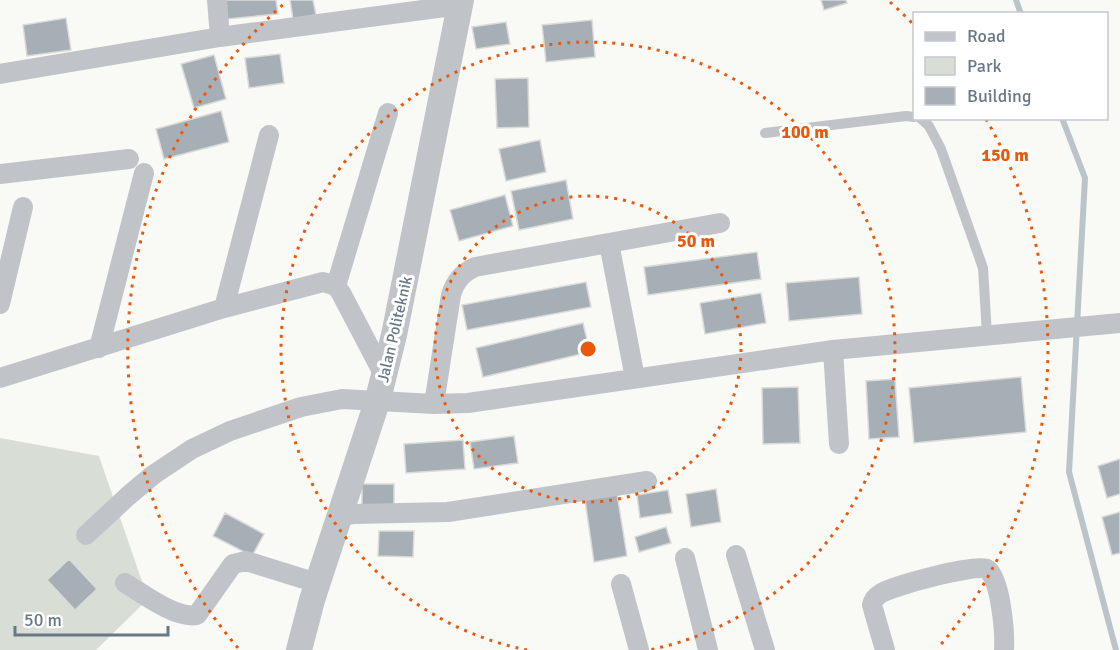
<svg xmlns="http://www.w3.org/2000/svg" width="1120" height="650" viewBox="0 0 1120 650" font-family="Signika,sans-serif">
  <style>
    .green { fill: #d8ddd6 }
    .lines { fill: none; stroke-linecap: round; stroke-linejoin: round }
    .stream { stroke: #bac4c9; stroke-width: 6 }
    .building { fill: #a7afb6; stroke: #dadad9; stroke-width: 1.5 }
    .service { stroke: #c0c4c8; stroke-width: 10 }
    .minor { stroke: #c0c4c8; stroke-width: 20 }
    .tertiary { stroke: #c0c4c8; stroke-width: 26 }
    .ring { fill: none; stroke: #e8590c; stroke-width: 3; stroke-dasharray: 3 6 }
    .labels { text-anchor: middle; stroke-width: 6; stroke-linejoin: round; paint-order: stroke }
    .street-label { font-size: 16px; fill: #697886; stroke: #fff }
    .centre { fill: #e8590c; stroke: #fff; stroke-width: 3 }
    .ring-label { font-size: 18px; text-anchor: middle; font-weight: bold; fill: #e8590c; stroke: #fff; stroke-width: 6; stroke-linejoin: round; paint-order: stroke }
  </style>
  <rect width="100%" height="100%" fill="#f9f9f6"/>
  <!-- green -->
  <path class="green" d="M0,438l99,18 49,143 -52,51h-96z"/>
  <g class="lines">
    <!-- stream -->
    <path class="stream" d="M1016,0l5,14
      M1062,118l23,60 -16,294 47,178"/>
  </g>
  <!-- building -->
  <path class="building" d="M226,0h50l2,14 -51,5z
    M290,0h23l3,15 -23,4z
    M821,0h25l1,3 -23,7z
    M66,18l5,32 -44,6 -4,-31z
    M592,20l3,37 -49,5 -4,-37z
    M506,22l4,22 -34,5 -4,-22z
    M280,54l4,29 -35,5 -4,-30z
    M214,55l12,44 -32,9 -13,-44z
    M528,78l1,49 -32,1 -2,-49z
    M221,111l8,31 -65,17 -8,-30z
    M540,140l6,32 -40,9 -7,-32z
    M566,180l7,39 -54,11 -8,-39z
    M505,195l8,31 -54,15 -9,-31z
    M757,252l4,27 -113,16 -4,-28z
    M859,277l3,37 -73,7 -3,-38z
    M586,282l5,25 -124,23 -5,-25z
    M761,293l5,30 -61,11 -5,-31z
    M583,323l7,29 -107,25 -7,-29z
    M1021,377l5,55 -112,11 -5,-55z
    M895,379l4,58 -30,2 -3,-58z
    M798,387l2,56 -37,1 -1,-56z
    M514,436l4,27 -44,6 -4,-27z
    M463,440l2,29 -59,4 -2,-29z
    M1120,459v35l-13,4 -9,-32z
    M362,484h32v22h-32z
    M716,489l5,33 -30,5 -5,-33z
    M668,490l4,23 -32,5 -3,-23z
    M617,494l10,62 -33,6 -9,-62z
    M1120,512v41l-8,2 -10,-38z
    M225,513l39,21 -12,22 -39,-20z
    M666,527l5,16 -32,9 -4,-15z
    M379,531h35l-1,26 -35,-1z
    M69,559l28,30 -22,21 -28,-30z"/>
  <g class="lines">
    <!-- service -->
    <path class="service" d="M920,118l9,8 12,23 42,119 4,67
      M765,133l141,-17 8,1"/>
    <!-- minor -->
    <path class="minor" d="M217,0l3,37
      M0,74l220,-37 240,-32
      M0,174l129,-15
      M609,243l26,135
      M336,286l52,-173
      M0,304l23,-97
      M224,308l45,-173
      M99,348l45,-175
      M833,350l6,94
      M0,378l224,-70 99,-26 13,4 5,7 43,82
      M434,404l17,-109c4,-14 11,-22 24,-28l245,-44
      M338,516l16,-2 94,-2 199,-31
      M86,535l42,-39 25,-21 39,-26 38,-18 71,-24 41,-8 92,5 34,-1 365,-53 287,-27
      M736,555l29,95
      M685,558l23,92
      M125,583c18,11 51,36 72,32l36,-51 13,-3 71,22
      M621,584l18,66
      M885,650l-13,-45c1,-5 3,-8 8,-11 11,-8 98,-31 107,-25 14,10 18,65 17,81"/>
    <!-- tertiary -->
    <path class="tertiary" d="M299,650l13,-50 66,-201 16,-64 67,-335"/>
  </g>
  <!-- distance rings -->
  <g class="ring">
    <circle cx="588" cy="349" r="153"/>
    <path d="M527 650A307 307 0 1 1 649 650"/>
    <path d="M238 648A460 460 0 0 1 286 2M890 2A460 460 0 0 1 913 24M986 119A460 460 0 0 1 938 648"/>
  </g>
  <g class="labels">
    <!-- street labels -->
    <g class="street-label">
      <text transform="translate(394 329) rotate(-77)" y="6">Jalan Politeknik</text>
    </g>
  </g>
  <circle cx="588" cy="349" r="9" class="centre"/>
  <g class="ring-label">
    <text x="805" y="138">100 m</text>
    <text x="1005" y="161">150 m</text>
    <text x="696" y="247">50 m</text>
  </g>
  <!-- legend -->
  <rect x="913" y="12" width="195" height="108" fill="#ffffff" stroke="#c3c9cf" stroke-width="1.5"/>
  <rect x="925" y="32" width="30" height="9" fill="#c0c4c8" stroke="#c3c9cf" stroke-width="1.5"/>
  <text x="967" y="42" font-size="18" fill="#697886">Road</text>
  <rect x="925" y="57" width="30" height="18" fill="#d8ddd6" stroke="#c3c9cf" stroke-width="1.5"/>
  <text x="967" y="72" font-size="18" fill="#697886">Park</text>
  <rect x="925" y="87" width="30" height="18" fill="#a7afb6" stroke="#c3c9cf" stroke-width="1.5"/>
  <text x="967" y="102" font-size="18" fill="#697886">Building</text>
  <!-- scale -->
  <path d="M15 626v9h153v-9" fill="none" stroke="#697886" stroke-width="3"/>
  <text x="24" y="626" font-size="18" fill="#697886" stroke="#ffffff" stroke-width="4.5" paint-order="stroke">50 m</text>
</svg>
